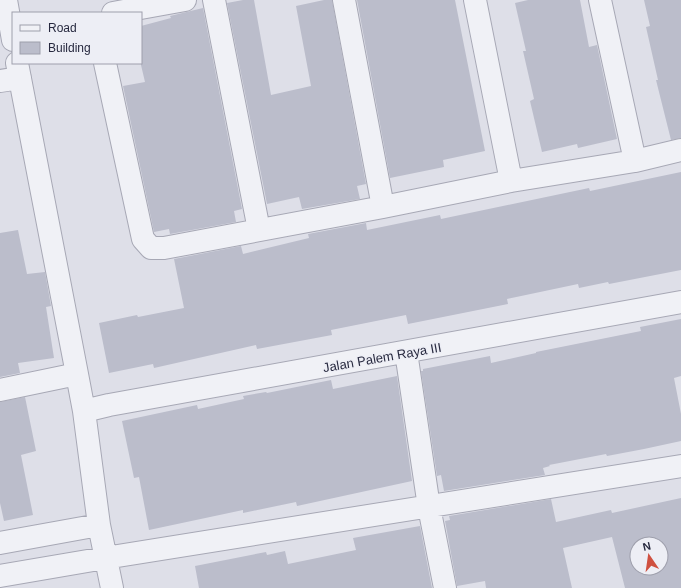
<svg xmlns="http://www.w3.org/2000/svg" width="681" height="588" viewBox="0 0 681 588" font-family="Helvetica,sans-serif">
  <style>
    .building { fill: #bbbdcb; fill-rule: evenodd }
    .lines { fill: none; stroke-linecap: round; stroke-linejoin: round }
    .minor-casing { stroke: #a7a8b5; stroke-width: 24 }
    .minor { stroke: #f0f1f6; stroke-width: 22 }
    .labels { text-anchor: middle; stroke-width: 3; stroke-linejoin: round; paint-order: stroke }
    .street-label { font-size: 13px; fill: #27293f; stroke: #edeef5 }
  </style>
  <rect width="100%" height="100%" fill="#dedfe8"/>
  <!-- building -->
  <path class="building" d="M243,0h11l17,95 40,-9 -15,-80 28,-6h8l34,184 -9,2 3,13 -58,10 -3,-12 -32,7 -40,-201z
    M357,0h98l30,151 -42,9 1,7 -54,11z
    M528,0h52l9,47 8,-2 20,94 -39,9 -1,-4 -35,8 -12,-51 4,-2 -11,-48h3l-11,-48z
    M644,0h37v138l-10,2 -15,-60h2l-12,-53 4,-1z
    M203,8l39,201 -8,2 2,11 -66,12 -1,-5 -15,3 -31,-146 22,-4 -4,-17v-39l30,-8 -1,-2z
    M681,172v98l-72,14 -1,-2 -29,6 -1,-4 -71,15 1,5 -100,20 -2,-9 -75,15 1,5 -75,14 -1,-4 -102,23 -1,-4 -44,9 -10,-50 38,-8 1,2 46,-9 -10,-49 67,-13 2,8 66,-16 -1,-4 58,-11 1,7 73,-15 1,4 148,-31 1,3z
    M18,230l9,44 18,-2 6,34 -5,1 8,51 -36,5 2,10 -20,4v-144z
    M681,319v57l-7,2 7,36v27l-37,8 -37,7 -1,-2 -57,11 1,1 -7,2 2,7 -101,16 -3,-16 -4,1 -16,-105h2v-2l67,-13 1,7 45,-10v-1l105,-21 -1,-4z
    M397,376l15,105 -115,25 -1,-4 -53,11v-3l-94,20 -10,-53 -5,1 -12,-57 75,-16 1,4 46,-10 -1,-3 23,-4 1,1 64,-13 2,9z
    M25,397l11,54 -15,4 12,60 -29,6 -4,-18v-101z
    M681,498v90h-56l-13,-51 -49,11 9,40h-86l-1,-7 -28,5 -12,-65 5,-1 -1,-4 102,-17 5,23 55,-12 1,3zM637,544h24v24h-24z
    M420,526l12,62h-233l-4,-22 71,-14 1,3 18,-4 3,13 68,-14 -3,-12z"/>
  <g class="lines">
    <!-- minor casing -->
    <g class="minor-casing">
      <path id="minor" d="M6,0l7,40
        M214,0l45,230
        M344,0l39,207
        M475,0l36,181
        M600,0l35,161
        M113,13l72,-13
        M17,63l60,311 7,37 15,114 13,63
        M105,63l38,176 8,9h13l219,-41 128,-26 124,-20 46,-11
        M0,81l20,-3
        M406,352l23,155 16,81
        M0,390l77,-16
        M84,411l25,-6 572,-103
        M0,543l99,-18
        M0,576l105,-18 576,-92"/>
    </g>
    <!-- minor -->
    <use href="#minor" class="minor"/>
  </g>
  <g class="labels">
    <!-- street labels -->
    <g class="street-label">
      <text transform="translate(382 357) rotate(-10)" y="5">Jalan Palem Raya III</text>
    </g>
  </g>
  <!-- legend -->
  <rect x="12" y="12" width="130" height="52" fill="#edeef5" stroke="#9e9fac"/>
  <rect x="20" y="25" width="20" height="6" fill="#f0f1f6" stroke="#9e9fac"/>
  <text x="48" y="32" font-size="12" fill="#27293f">Road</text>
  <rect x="20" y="42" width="20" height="12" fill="#bbbdcb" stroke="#9e9fac"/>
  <text x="48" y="52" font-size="12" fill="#27293f">Building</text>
  <!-- north arrow -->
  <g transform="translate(649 556) rotate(347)"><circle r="19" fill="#edeef5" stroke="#9e9fac"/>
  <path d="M0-3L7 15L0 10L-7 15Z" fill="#cf5040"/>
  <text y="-6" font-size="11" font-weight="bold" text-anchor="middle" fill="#27293f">N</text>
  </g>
</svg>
